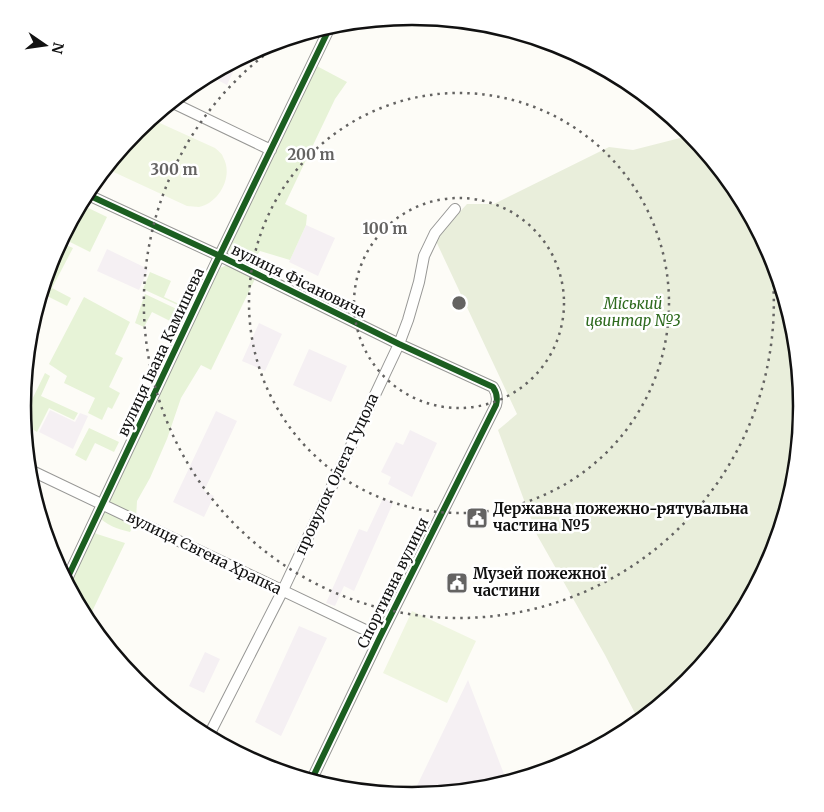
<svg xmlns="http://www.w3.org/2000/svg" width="824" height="812" viewBox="0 0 824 812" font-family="Merriweather,serif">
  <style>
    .industrial { fill: #f5f0f3 }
    .green { fill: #e7f3d7 }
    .cemetery { fill: #e9eedb }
    .pitch { fill: #f0f6e1 }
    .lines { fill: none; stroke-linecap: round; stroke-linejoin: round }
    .minor-casing { stroke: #979795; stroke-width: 12 }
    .minor { stroke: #fffffe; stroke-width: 10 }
    .cycleway-casing { stroke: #fff; stroke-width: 9 }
    .cycleway { stroke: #1b5e20; stroke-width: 6 }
    .ring { fill: none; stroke: #646362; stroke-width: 2.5; stroke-dasharray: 2.5 5 }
    .labels { text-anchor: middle; stroke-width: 5; stroke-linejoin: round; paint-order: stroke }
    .street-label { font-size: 15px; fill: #111; stroke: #fff }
    .park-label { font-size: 15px; font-style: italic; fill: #2f6b1f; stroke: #fff }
    .poi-label { font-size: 15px; font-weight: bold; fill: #111; stroke: #fff; text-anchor: start }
    .rim { fill: none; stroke: #111; stroke-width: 2.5 }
    .centre { fill: #646362; stroke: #fff; stroke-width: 2.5 }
    .ring-label { font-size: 15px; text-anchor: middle; font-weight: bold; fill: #646362; stroke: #fff; stroke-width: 5; stroke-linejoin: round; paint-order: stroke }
  </style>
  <rect width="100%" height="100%" fill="#fdfcf7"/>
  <!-- industrial -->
  <path class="industrial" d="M239,59l-12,26 -19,-10z
    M306,225l29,13 -17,38 -29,-14z
    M107,249l41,20 -9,21 -42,-19z
    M259,323l23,11 -17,37 -23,-10z
    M309,349l38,17 -16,36 -38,-17z
    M50,410l25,12 5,-9 8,3 -15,33 -34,-17z
    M216,411l21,10 -33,70 10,5 -10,21 -31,-15z
    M410,430l27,13 -25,54 -24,-13 3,-7 -10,-5 15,-30 7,3z
    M383,498l10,5 -39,88 -10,-5 -9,20 -9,-3 33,-74 8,3z
    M299,626l28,12 -46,98 -26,-14z
    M205,652l15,7 -16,34 -15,-7z
    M468,680l39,102 -19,6 -76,8z"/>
  <!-- green -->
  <path class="green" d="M313,64l34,18 -12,17 -50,105 22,11 -1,10 -16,35 -30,-9 -11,15 -27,-14z
    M80,204l27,13 -17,35 -26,-13z
    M66,245l7,3 -21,40 19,10 -4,8 -26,-13 11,-36 3,-6 6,3z
    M227,265l28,14 -44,91 -10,-5 -20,33 -14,41 -17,39 -13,23 -1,19 -6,12c-13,-3 -24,-7 -33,-17l123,-247z
    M150,272l21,9 -7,16 15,7 2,-2 5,3 -2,3 -41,-19z
    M145,294l38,18 -7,12 -24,-12 -8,15 -9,-4z
    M84,297l46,25 -15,32 8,4 -14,29 11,6 -8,16 -4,-2 -6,13 -14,-7 7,-15 -31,-15 3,-7 -18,-12z
    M45,373l5,3 -9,20 37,17 -4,7 -25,-12 -12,24 -13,-8 -1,-6z
    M89,428l30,14 -5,10 -19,-9 -9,18 -11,-6z
    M90,530l7,4 28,9 -38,79 -21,-41z"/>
  <!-- cemetery -->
  <path class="cemetery" d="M691,135l45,55 36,67 22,73 8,76 -8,76 -22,73 -36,68 -49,59 -48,39 -34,-66 -68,-120 -39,-105 19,-16 -82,-175 32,-35h27l115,-57 24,3 51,-13z"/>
  <!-- pitch -->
  <path class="pitch" d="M151,119l64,29c3,3 7,5 8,9 11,19 -4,46 -24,50 -4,0 -8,-1 -12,-1l-82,-38 32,-38z
    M412,611l64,30 -29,62 -64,-30z"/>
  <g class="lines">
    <!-- minor casing -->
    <g class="minor-casing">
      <path id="minor" d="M171,102l100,48
        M86,194l134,62 179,88 94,43c4,6 5,11 3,18l-116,232 -69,144
        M28,469l352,168
        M66,581l149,-316 116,-240
        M208,737l75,-147 116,-246 9,-24 11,-38 5,-26 11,-23 20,-24"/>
    </g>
    <!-- minor -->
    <use href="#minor" class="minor"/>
    <!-- cycleway casing -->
    <g class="cycleway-casing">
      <path id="cycleway" d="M86,194l134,62 179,88 94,43c4,6 5,11 3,18l-116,232 -69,144
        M66,581l149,-316 116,-240"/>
    </g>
    <!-- cycleway -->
    <use href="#cycleway" class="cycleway"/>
  </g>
  <!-- distance rings -->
  <g class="ring">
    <circle cx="459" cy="303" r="105"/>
    <circle cx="459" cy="303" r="210"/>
    <path d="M770 254A315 315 0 1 1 287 39"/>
  </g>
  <!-- icons -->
  <defs>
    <g id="civic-square" transform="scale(1.125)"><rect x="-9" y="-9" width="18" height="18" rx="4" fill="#646362" stroke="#fff"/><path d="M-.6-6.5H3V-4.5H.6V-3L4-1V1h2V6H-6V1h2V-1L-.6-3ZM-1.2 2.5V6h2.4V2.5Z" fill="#fff"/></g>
  </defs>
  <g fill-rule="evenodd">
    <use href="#civic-square" x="477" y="518"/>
    <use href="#civic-square" x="457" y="583"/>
  </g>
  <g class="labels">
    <!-- street labels -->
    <g class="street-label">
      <text transform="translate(299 281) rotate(26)" y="5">вулиця Фісановича</text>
      <text transform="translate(161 352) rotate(-65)" y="5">вулиця Івана Камишева</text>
      <text transform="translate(337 474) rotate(-65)" y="5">провулок Олега Гуцола</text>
      <text transform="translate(204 553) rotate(26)" y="5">вулиця Євгена Храпка</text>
      <text transform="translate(393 583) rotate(-64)" y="5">Спортивна вулиця</text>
    </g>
    <!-- park labels -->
    <g class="park-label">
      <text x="633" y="309">Міський<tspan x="633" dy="17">цвинтар №3</tspan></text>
    </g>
    <!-- poi labels -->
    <g class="poi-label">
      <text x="493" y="514">Державна пожежно-рятувальна<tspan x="493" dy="17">частина №5</tspan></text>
      <text x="473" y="579">Музей пожежної<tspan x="473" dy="17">частини</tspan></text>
    </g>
  </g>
  <!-- crop -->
  <path d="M0 0H824V812H0ZM31 406a381 381 0 1 1 762 0a381 381 0 1 1-762 0Z" fill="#fff" fill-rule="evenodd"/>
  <path class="rim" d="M31 406a381 381 0 1 1 762 0a381 381 0 1 1-762 0Z"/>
  <circle cx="459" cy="303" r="8" class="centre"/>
  <g class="ring-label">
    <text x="311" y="160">200 m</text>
    <text x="174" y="175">300 m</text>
    <text x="385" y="234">100 m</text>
  </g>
  <!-- north arrow -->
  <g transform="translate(45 45) rotate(103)" stroke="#ffffff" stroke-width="4" paint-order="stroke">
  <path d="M0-4L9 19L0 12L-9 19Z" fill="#111111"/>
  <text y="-8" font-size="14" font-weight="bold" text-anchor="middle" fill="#111111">N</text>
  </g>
</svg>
